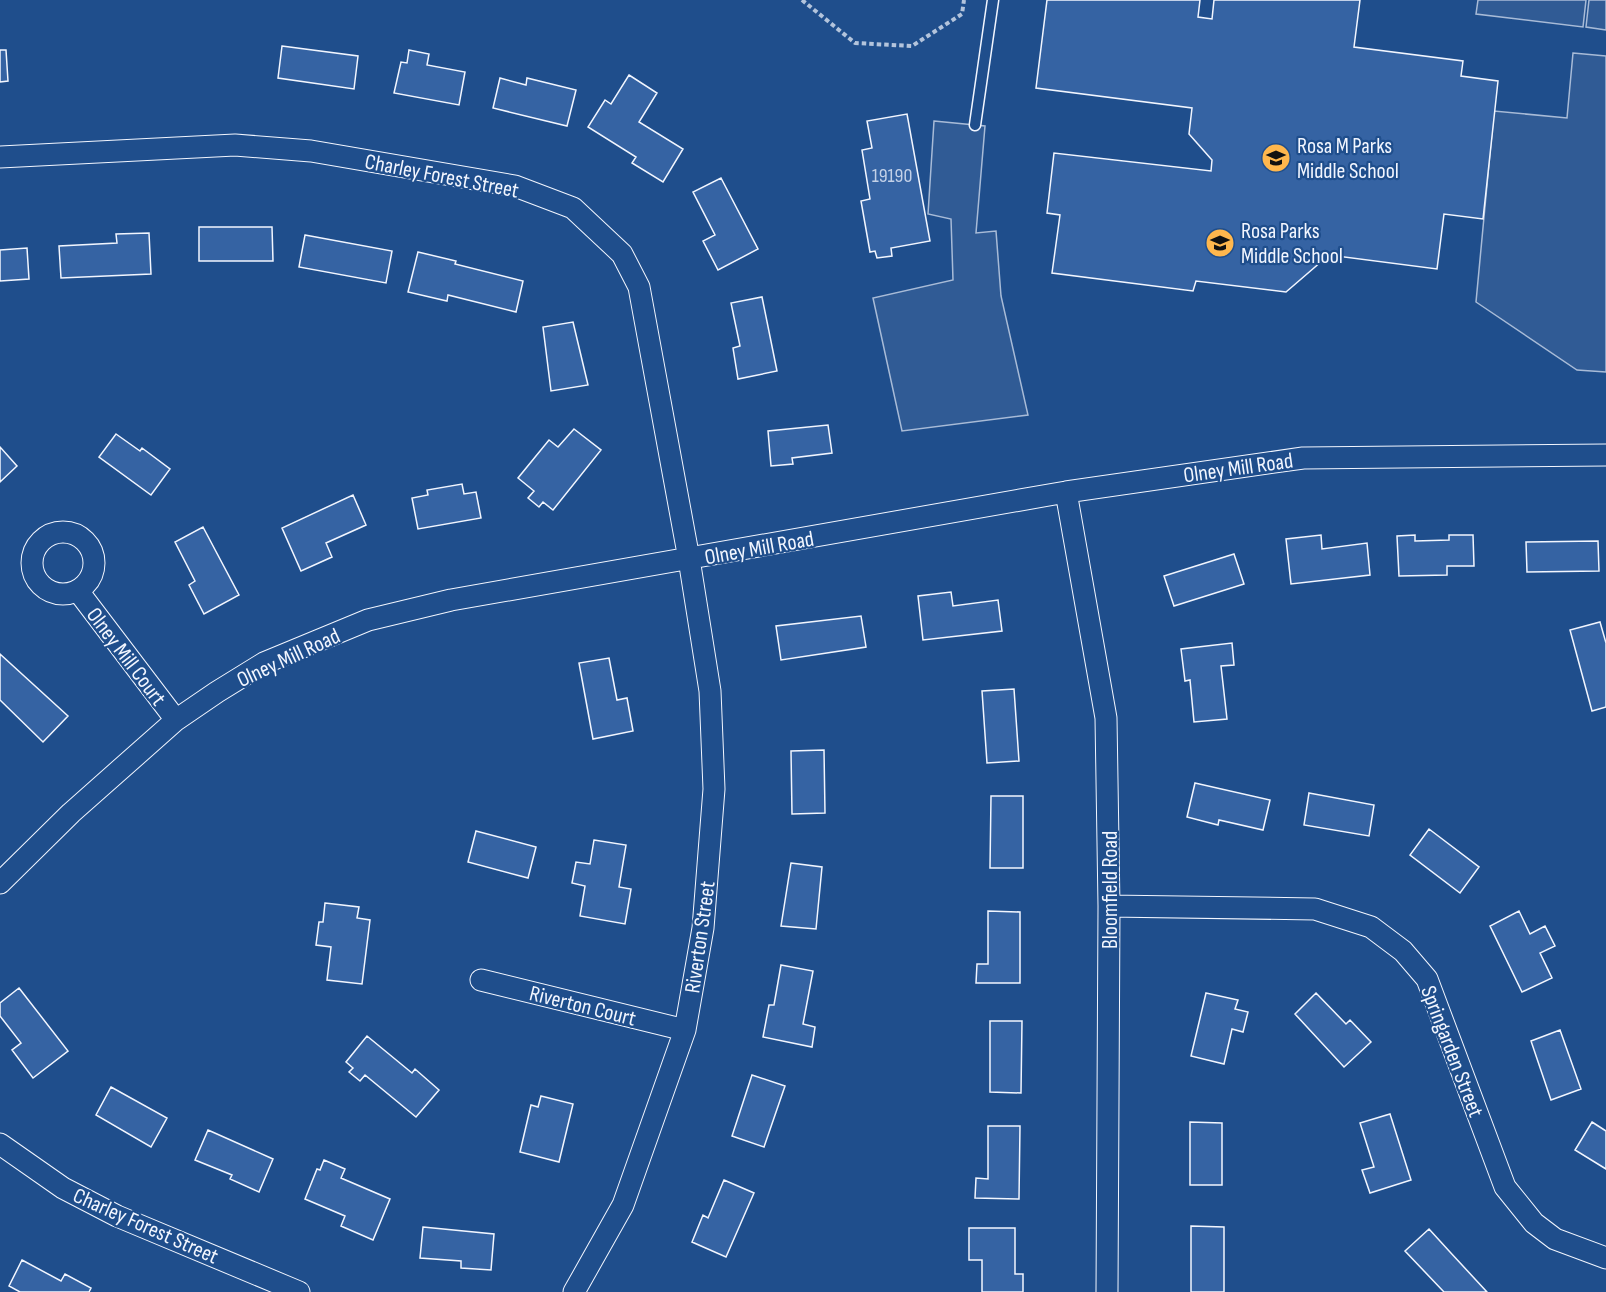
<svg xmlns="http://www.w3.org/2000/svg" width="1606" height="1292" viewBox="0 0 1606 1292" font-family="'Sofia Sans Condensed',sans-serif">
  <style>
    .built { fill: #305b95; stroke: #a8bbd7; stroke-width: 1.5 }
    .building { fill: #3563a3; stroke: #f2f6ff; stroke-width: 1.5 }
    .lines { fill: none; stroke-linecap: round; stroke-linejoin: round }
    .service-casing { stroke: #f2f6ff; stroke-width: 13 }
    .minor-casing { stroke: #f2f6ff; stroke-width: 23 }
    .path { stroke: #b3c4dc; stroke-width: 4; stroke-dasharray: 4.5 3; stroke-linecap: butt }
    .service { stroke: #1f4e8c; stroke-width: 10 }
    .minor { stroke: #1f4e8c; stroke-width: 21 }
    .labels { text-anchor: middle; stroke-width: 4.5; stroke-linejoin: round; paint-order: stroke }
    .number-label { font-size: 20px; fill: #c3d1e8 }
    .poi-label { font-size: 22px; fill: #f2f6ff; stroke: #1f4e8c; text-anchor: start }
    .street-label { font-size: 22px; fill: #f2f6ff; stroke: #1f4e8c }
  </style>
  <rect width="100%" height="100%" fill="#1f4e8c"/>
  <!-- built -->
  <path class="built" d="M1478,0h108l-3,27 -107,-13z
    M1589,0h17v30l-20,-3z
    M1573,53l33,3v316l-29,-2 -101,-68 18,-191 73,7z
    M934,121l51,5 -9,107 20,-2 5,65 27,119 -126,16 -29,-133 80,-18 -2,-61 -23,-5z"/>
  <!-- building -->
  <path class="building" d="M1047,0h153l-2,17 14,2 2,-19h146l-6,47 109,14 -2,15 37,5 -15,138 -39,-5 -7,55 -108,-14 -43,37 -90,-11 -3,10 -141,-18 8,-58 -13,-2 7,-60 157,18 1,-11 -23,-26 3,-26 -156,-20z
    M282,46l76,10 -4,33 -76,-11z
    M0,50h6l2,31 -8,1z
    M409,50l20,4 -2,11 38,7 -6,33 -65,-12 7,-31 6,1z
    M629,75l28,18 -18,29 44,27 -20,33 -31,-19 4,-6 -48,-30 17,-27 6,4z
    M500,78l26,7 1,-7 49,12 -9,36 -74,-18z
    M907,114l23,127 -39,7 1,8 -15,2 -2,-7 -5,1 -9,-51 9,-2 -8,-49 10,-2 -5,-27z
    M721,178l37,71 -40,21 -15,-29 12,-6 -22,-43z
    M199,227h73l1,34h-74z
    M149,233l2,41 -90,4 -2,-32 58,-3 -1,-9z
    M305,235l87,16 -6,32 -87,-16z
    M27,248l2,31 -29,2v-31z
    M418,252l38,9 -1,3 68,17 -7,31 -68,-17 -1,6 -39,-9z
    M762,297l15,74 -39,8 -5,-31 7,-2 -9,-43z
    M573,322l15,63 -37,6 -8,-64z
    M828,425l4,28 -40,5 1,6 -22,2 -3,-35z
    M574,429l27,21 -48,60 -10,-8 -4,5 -11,-9 6,-7 -16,-13 31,-38 9,7z
    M116,434l24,17 2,-3 28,21 -19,26 -52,-38z
    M0,447l17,19 -17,16z
    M462,484l2,10 12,-2 5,26 -63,11 -6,-31 16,-3 -1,-5z
    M353,495l13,30 -40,18 6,14 -31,14 -19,-43z
    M203,527l36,68 -35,19 -15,-29 6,-4 -20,-39z
    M1321,535l1,14 45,-6 3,32 -79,9 -5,-45z
    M1415,535v6l34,-1v-5h24l1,31h-27v9l-48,1 -2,-40z
    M1598,541l1,30 -72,1 -1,-30z
    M1234,554l10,30 -70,22 -10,-30z
    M951,592l2,14 45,-6 4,31 -79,9 -5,-44z
    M861,616l5,31 -85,13 -5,-34z
    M1600,622l6,21v64l-14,4 -22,-81z
    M1232,643l2,22 -13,1 6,53 -33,3 -4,-42 -5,1 -4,-32z
    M0,654l68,62 -25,26 -43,-42z
    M609,658l8,42 10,-2 6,33 -40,8 -14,-76z
    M1014,689l5,72 -32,2 -5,-72z
    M824,750l1,63 -33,1 -1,-63z
    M1195,783l75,17 -7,30 -44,-10 -1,5 -31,-8z
    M1309,793l65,12 -5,31 -65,-11z
    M991,796h32v72h-33z
    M1429,829l50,38 -19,26 -50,-38z
    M476,831l60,16 -8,31 -60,-16z
    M594,840l32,5 -7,42 12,2 -6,35 -45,-8 5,-30 -13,-3 4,-21 14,2z
    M791,863l31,4 -6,62 -35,-3z
    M325,903l34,4 -2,11 13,2 -8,64 -35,-4 4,-33 -15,-2 3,-23h4z
    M988,911l32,1v71h-44l1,-19h11z
    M1519,911l11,23 15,-8 10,20 -15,7 12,25 -30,14 -32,-66z
    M781,965l32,6 -10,53 12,3 -3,20 -49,-10 6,-32h5z
    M19,988l49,63 -35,27 -21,-28 9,-7 -21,-27v-13z
    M1206,993l32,7 -3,9 13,3 -5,20 -11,-3 -8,35 -33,-8z
    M1316,993l30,31 4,-4 21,22 -27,25 -49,-53z
    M990,1021h32l-1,72 -31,-1z
    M1560,1030l21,59 -30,11 -20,-59z
    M367,1036l45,37 3,-4 24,21 -23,27 -51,-42 -5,6 -11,-9 4,-4 -7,-6z
    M752,1075l33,11 -21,61 -32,-11z
    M111,1087l56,31 -16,29 -55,-32z
    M541,1096l32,8 -14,58 -39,-10 11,-47 7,2z
    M1390,1114l21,66 -41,13 -8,-23 12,-3 -14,-44z
    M1190,1122l32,1v62h-32z
    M1592,1122l14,9v38l-31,-19z
    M988,1126h32l-1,73 -44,-1 1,-20 12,1z
    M208,1130l65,29 -14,33 -29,-13 2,-4 -37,-15z
    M324,1160l21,9 -4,9 49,21 -17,41 -32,-14 4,-10 -40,-17 12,-30 3,1z
    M724,1180l30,13 -28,64 -34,-15 11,-27 5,3z
    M1191,1226l33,1v65h-33z
    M423,1227l71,7 -3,36 -30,-2v-7l-41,-3z
    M969,1228h46v46h8v18h-41v-32h-13z
    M1429,1229l21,23 37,40h-43l-39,-41z
    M22,1260l39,21 4,-7 26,14 -2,4h-69l-11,-6z"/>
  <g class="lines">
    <!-- service casing -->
    <g class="service-casing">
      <path id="service" d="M975,125l18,-125"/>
    </g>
    <!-- minor casing -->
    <g class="minor-casing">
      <path id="minor" d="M0,157l235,-12 76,6 204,35 58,22 49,46 17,33 50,272 21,132 4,98 -11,139 -18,102 -62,175 -49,87
        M1066,492l40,226 3,188 -2,386
        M32 563a31 31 0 1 1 62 0a31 31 0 1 1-62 0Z
        M78,591l98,129
        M0,883l71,-70 105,-93 41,-28 47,-29 104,-43 83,-20 615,-108 237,-34 303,-3
        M1109,906l206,3 56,18 32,24 24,28 78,208 29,36 21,16 51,19
        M481,980l204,50
        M0,1144l63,44 54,28 182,76"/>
    </g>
    <!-- path -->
    <path class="path" d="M802,0l53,43 57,3 50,-32 2,-14"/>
    <!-- service -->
    <use href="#service" class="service"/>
    <!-- minor -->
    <use href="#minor" class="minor"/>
  </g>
  <!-- icons -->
  <defs>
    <g id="school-disc" transform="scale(1.5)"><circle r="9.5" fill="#ffb74d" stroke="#1f4e8c"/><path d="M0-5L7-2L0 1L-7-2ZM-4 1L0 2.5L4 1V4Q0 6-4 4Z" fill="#111"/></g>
  </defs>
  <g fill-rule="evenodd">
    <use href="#school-disc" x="1276" y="158"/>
    <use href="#school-disc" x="1220" y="243"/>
  </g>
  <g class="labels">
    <!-- number labels -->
    <g class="number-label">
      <text x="892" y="182">19190</text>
    </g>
    <!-- poi labels -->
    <g class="poi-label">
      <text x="1297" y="153">Rosa M Parks<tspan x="1297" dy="25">Middle School</tspan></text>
      <text x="1241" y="238">Rosa Parks<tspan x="1241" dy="25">Middle School</tspan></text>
    </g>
    <!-- street labels -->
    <g class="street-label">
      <text transform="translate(442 175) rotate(11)" y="8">Charley Forest Street</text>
      <text transform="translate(1238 467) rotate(-8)" y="8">Olney Mill Road</text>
      <text transform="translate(759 547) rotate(-10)" y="8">Olney Mill Road</text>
      <text transform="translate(127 656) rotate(53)" y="8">Olney Mill Court</text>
      <text transform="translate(288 657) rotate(-25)" y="8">Olney Mill Road</text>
      <text transform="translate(1109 890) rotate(-90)" y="8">Bloomfield Road</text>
      <text transform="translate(699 937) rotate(-82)" y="8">Riverton Street</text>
      <text transform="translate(583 1005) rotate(14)" y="8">Riverton Court</text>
      <text transform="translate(1453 1051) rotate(69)" y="8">Springarden Street</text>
      <text transform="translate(146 1225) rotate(24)" y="8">Charley Forest Street</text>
    </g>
  </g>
</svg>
